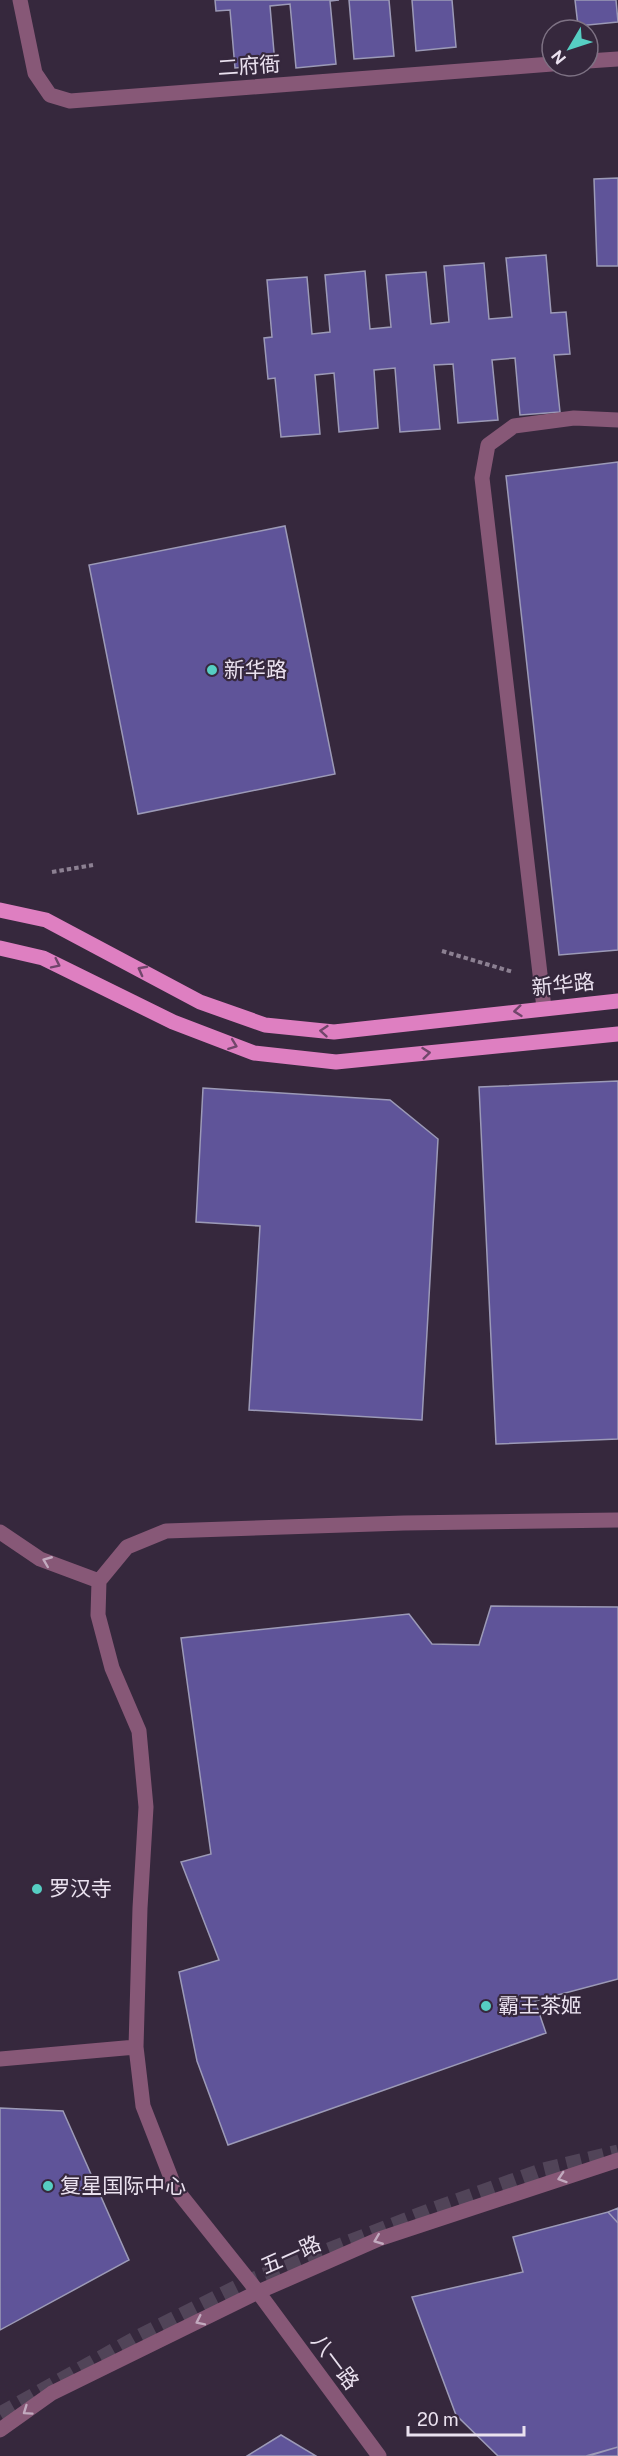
<svg xmlns="http://www.w3.org/2000/svg" width="618" height="2456" viewBox="0 0 618 2456" font-family="'Public Sans','Noto Sans SC',sans-serif">
  <style>
    .building { fill: #5f5499; stroke: #9c9ab7; stroke-width: 1.5 }
    .lines { fill: none; stroke-linecap: round; stroke-linejoin: round }
    .major-tunnel { stroke: #514458; stroke-width: 15; stroke-dasharray: 15 8; stroke-linecap: butt }
    .path { stroke: #8c8092; stroke-width: 4; stroke-dasharray: 4.5 3; stroke-linecap: butt }
    .minor { stroke: #875877; stroke-width: 15 }
    .major { stroke: #de7fc1; stroke-width: 15 }
    .oneway { stroke: #71466b }
    .oneway2 { stroke: #c2aabf }
    .poi-dot { fill: #56cec3; stroke: #36283d; stroke-width: 2 }
    .labels { text-anchor: middle; stroke-width: 4.5; stroke-linejoin: round; paint-order: stroke }
    .street-label { font-size: 21px; fill: #eae1ef; stroke: #36283d }
    .poi-label { font-size: 21px; fill: #eae1ef; stroke: #36283d; text-anchor: start }
  </style>
  <rect width="100%" height="100%" fill="#36283d"/>
  <!-- building -->
  <path class="building" d="M215,0h124l-9,1 6,63 -40,4 -6,-64 -20,2 5,58 -40,4 -5,-58 -14,1z
    M349,0h40l5,56 -40,3z
    M412,0h40l4,47 -40,4z
    M575,0h41l2,22 -40,4z
    M618,178v88h-21l-3,-87z
    M546,255l5,58 15,-1 4,42 -16,1 6,57 -40,3 -5,-57 -23,2 6,60 -40,3 -5,-59 -19,1 6,64 -40,3 -5,-64 -21,2 4,58 -39,4 -5,-59 -19,2 5,59 -39,3 -6,-59 -7,1 -4,-41 8,-1 -5,-57 40,-3 5,57 18,-2 -5,-57 40,-4 5,58 21,-2 -5,-52 40,-3 5,52 18,-2 -5,-56 40,-3 5,56 23,-2 -6,-59z
    M618,462v488l-59,5 -53,-479z
    M285,526l50,248 -197,40 -49,-249z
    M618,1081v358l-122,5 -17,-357z
    M203,1088l187,12 48,39 -16,281 -173,-10 11,-184 -64,-4z
    M491,1606l127,1v372l-83,22 11,32 -318,112 -31,-84 -18,-89 40,-12 -38,-98 30,-8 -30,-216 228,-24 23,30 47,1z
    M0,2108l63,3 66,149 -129,70z
    M618,2208v15l-10,-11z
    M608,2212l10,11v224l-32,9h-88l-42,-41 -44,-118 111,-25 -10,-35z
    M281,2435l35,21h-69z
    M618,2447v9h-32l9,-2z"/>
  <g class="lines">
    <!-- major-tunnel -->
    <path class="major-tunnel" d="M0,2414l138,-77 111,-56 185,-72 109,-39 75,-18"/>
    <!-- path -->
    <path class="path" d="M52,872l41,-7
      M442,951l71,21"/>
    <!-- minor -->
    <path class="minor" d="M20,0l15,73 15,22 20,6 482,-37
      M588,61l30,-2
      M544,1008l-62,-530 6,-33 26,-19 60,-8 44,2
      M0,1532l40,27 59,22
      M0,2059l136,-12
      M0,2430l52,-37 206,-101 121,-53 239,-79
      M379,2456l-121,-164 -83,-104 -32,-82 -7,-59 4,-139 6,-101 -7,-76 -27,-63 -14,-53 1,-34 28,-34 39,-16 238,-8 214,-3"/>
    <!-- major -->
    <path class="major" d="M0,910l46,10 154,82 65,23 69,7 284,-31
      M0,948l43,10 130,64 81,31 82,9 282,-28"/>
  </g>
  <!-- one-way arrows -->
  <defs><path id="oneway-chevron" d="M-2-3.5L2.5 0L-2 3.5" fill="none" stroke-width="1.6" stroke-linecap="round" stroke-linejoin="round" transform="scale(1.5)"/></defs>
  <g class="oneway">
    <use href="#oneway-chevron" transform="translate(56 964) rotate(26)"/>
    <use href="#oneway-chevron" transform="translate(142 970) rotate(-152)"/>
    <use href="#oneway-chevron" transform="translate(518 1011) rotate(174)"/>
    <use href="#oneway-chevron" transform="translate(324 1031) rotate(-175)"/>
    <use href="#oneway-chevron" transform="translate(233 1045) rotate(21)"/>
    <use href="#oneway-chevron" transform="translate(426 1053) rotate(-6)"/>
  </g>
  <g class="oneway2">
    <use href="#oneway-chevron" transform="translate(47 1561) rotate(-158)"/>
    <use href="#oneway-chevron" transform="translate(562 2178) rotate(162)"/>
    <use href="#oneway-chevron" transform="translate(378 2240) rotate(158)"/>
    <use href="#oneway-chevron" transform="translate(200 2321) rotate(154)"/>
    <use href="#oneway-chevron" transform="translate(27 2411) rotate(145)"/>
  </g>
  <!-- markers -->
  <g class="poi-dot">
    <circle cx="212" cy="670" r="6"/>
    <circle cx="37" cy="1889" r="6"/>
    <circle cx="486" cy="2006" r="6"/>
    <circle cx="48" cy="2186" r="6"/>
  </g>
  <g class="labels">
    <!-- street labels -->
    <g class="street-label">
      <text transform="translate(249 66) rotate(-4)" y="7">二府衙</text>
      <text transform="translate(563 985) rotate(-6)" y="7">新华路</text>
      <text transform="translate(291 2255) rotate(-24)" y="7">五一路</text>
      <text transform="translate(335 2362) rotate(53)" y="7">八一路</text>
    </g>
    <!-- poi labels -->
    <g class="poi-label">
      <text x="224" y="677">新华路</text>
      <text x="49" y="1896">罗汉寺</text>
      <text x="498" y="2013">霸王茶姬</text>
      <text x="60" y="2193">复星国际中心</text>
    </g>
  </g>
  <!-- north arrow -->
  <g transform="translate(570 48) rotate(231)"><circle r="28" fill="#36283d" stroke="#7e7284" stroke-width="1.5"/>
  <path d="M0-4.5L10 22L0 15L-10 22Z" fill="#56cec3"/>
  <text y="-9" font-size="16" font-weight="bold" text-anchor="middle" fill="#eae1ef">N</text>
  </g>
  <!-- scale -->
  <path d="M408 2426v9h116v-9" fill="none" stroke="#eae1ef" stroke-width="3"/>
  <text x="417" y="2426" font-size="18" fill="#eae1ef" stroke="#36283d" stroke-width="4.5" paint-order="stroke">20 m</text>
</svg>
